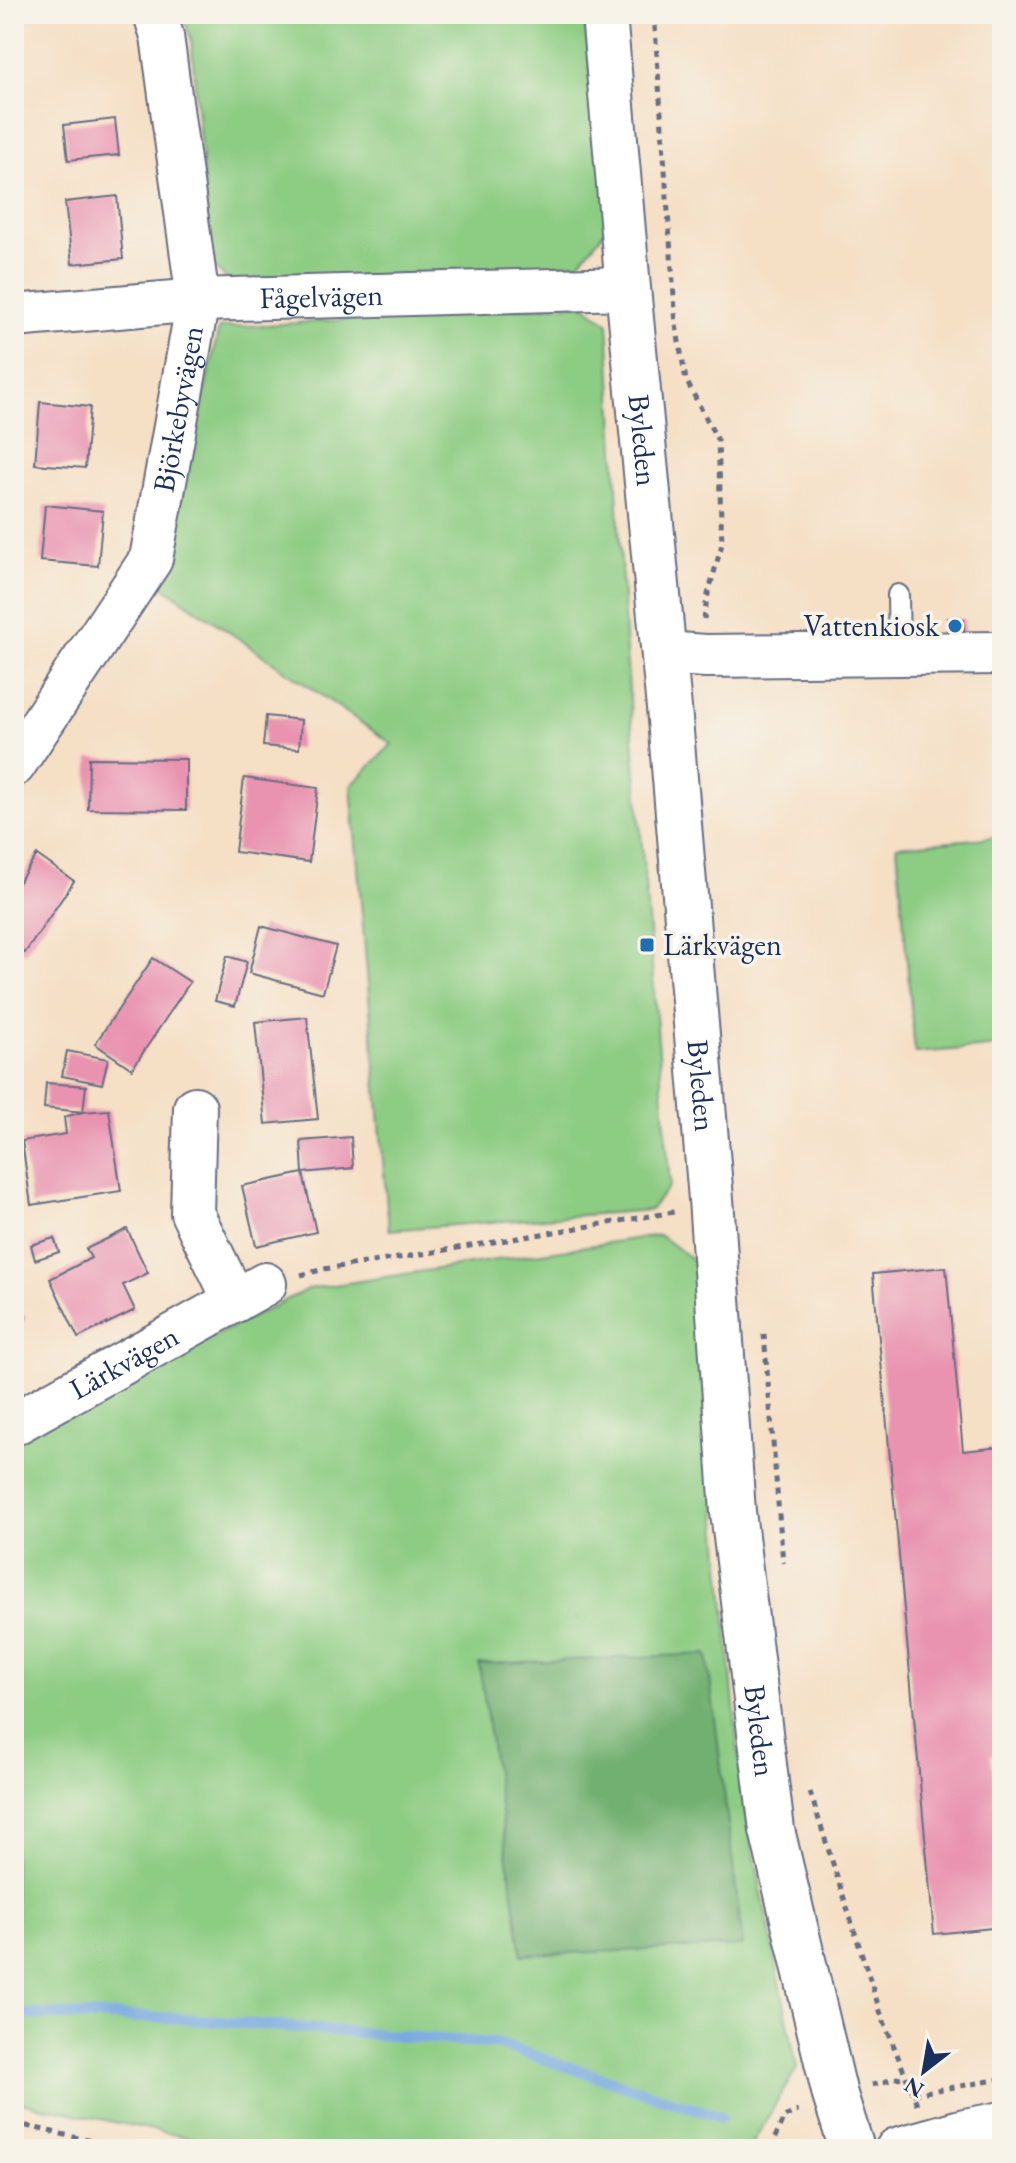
<svg xmlns="http://www.w3.org/2000/svg" width="1016" height="2163" viewBox="0 0 1016 2163" font-family="'EB Garamond',serif">
  <style>
    .green { fill: #8dcc83; stroke: #547e70; stroke-width: 2 }
    .forest { fill: #72b071; stroke: #467068; stroke-width: 2 }
    .lines { fill: none; stroke-linecap: round; stroke-linejoin: round }
    .stream { stroke: #77a7e1; stroke-width: 11 }
    .building { fill: #e993b0 }
    .service-casing { stroke: #676d82; stroke-width: 24 }
    .minor-casing { stroke: #676d82; stroke-width: 46 }
    .tertiary-casing { stroke: #676d82; stroke-width: 48 }
    .path { stroke: #676d82; stroke-width: 5; stroke-dasharray: 6 6; stroke-linecap: butt }
    .service { stroke: #fff; stroke-width: 20 }
    .minor { stroke: #fff; stroke-width: 42 }
    .tertiary { stroke: #fff; stroke-width: 44 }
    .poi-dot { fill: #1f6fb2; stroke: #f7f3e8; stroke-width: 3 }
    .labels { text-anchor: middle; stroke-width: 7; stroke-linejoin: round; paint-order: stroke }
    .street-label { font-size: 30px; fill: #1b2f5e; stroke: #f7f3e8 }
    .poi-label { font-size: 30px; fill: #1b2f5e; stroke: #f7f3e8; text-anchor: end }
  </style>
  <rect width="100%" height="100%" fill="#f7f3e8"/>
  <filter id="ink" filterUnits="userSpaceOnUse"><feTurbulence type="fractalNoise" baseFrequency=".0125" numOctaves="2"/><feDisplacementMap in="SourceGraphic" scale="16" xChannelSelector="R" yChannelSelector="G"/><feConvolveMatrix kernelMatrix="1 2 1 2 8 2 1 2 1" color-interpolation-filters="sRGB"/></filter>
  <filter id="wash" filterUnits="userSpaceOnUse"><feTurbulence type="fractalNoise" baseFrequency=".006" numOctaves="4" result="noise"/><feDisplacementMap in="SourceGraphic" scale="32" xChannelSelector="R" yChannelSelector="G"/><feGaussianBlur stdDeviation="1.8" result="paint"/><feColorMatrix in="noise" values="0 0 0 0 0 0 0 0 0 0 0 0 0 0 0 0 0 1.4 0 .05"/><feComposite in="paint" operator="in"/></filter>
  <g filter="url(#wash)">
    <rect width="100%" height="100%" fill="#f5dfc5"/>
    <!-- green -->
    <path class="green" d="M182,14h402l25,212 -30,37 -346,22 -22,-21 -20,-226z
      M583,304l25,19 18,330 44,532 -20,25 -261,20 -38,-444 41,-42 -231,-159 58,-257z
      M997,837l5,60v149l-87,7 -18,-207z
      M659,1235l34,25 49,533 55,275 -48,81h-506l-229,-48v-664l294,-148z"/>
    <!-- forest -->
    <path class="forest" d="M707,1654l36,292 -221,9 -43,-291z"/>
    <g class="lines">
      <!-- stream -->
      <path class="stream" d="M14,2014l161,4 323,26 223,73"/>
    </g>
    <g id="blocks">
      <!-- building -->
      <path class="building" d="M14,76h2l6,48 -8,1z
        M115,119l4,36 -51,5 -4,-35z
        M117,196l6,63 -51,5 -7,-62z
        M40,402l50,5 -5,61 -50,-4z
        M45,505l58,6 -5,55 -58,-5z
        M947,618l17,1v14l-17,-1z
        M266,716l35,4 -2,29 -36,-3z
        M89,758l97,1v51l-98,-1z
        M244,778l74,10 -9,74 -74,-10z
        M37,855l37,26 -49,72 -11,-7v-57z
        M261,926l75,20 -13,47 -74,-20z
        M227,956l20,6 -12,44 -20,-5z
        M153,958l37,24 -58,87 -37,-25z
        M307,1017l11,102 -53,5 -10,-102z
        M67,1051l41,8 -6,25 -40,-8z
        M46,1083l40,3 -3,26 -39,-4z
        M109,1110l12,81 -90,14 -9,-64 44,-7 -2,-17 19,-5z
        M351,1137l2,31 -50,5 -2,-32z
        M303,1173l13,59 -60,14 -14,-60z
        M127,1229l21,44 -25,12 12,25 -57,28 -28,-59 41,-21 -5,-9z
        M54,1238l5,14 -24,8 -4,-15z
        M946,1267l17,184 39,-4v307l-11,1 11,113v59l-68,7 -61,-660z
        M14,1309l12,8 -12,19z"/>
    </g>
  </g>
  <g filter="url(#ink)">
    <use href="#blocks" fill-opacity="0" stroke="#676d82" stroke-width="2"/>
    <g class="lines">
      <!-- service casing -->
      <g class="service-casing">
        <path id="service" d="M898,595l1,58"/>
      </g>
      <!-- minor casing -->
      <g class="minor-casing">
        <g id="minor">
          <path id="s1" d="M14,316l184,-16 430,-12"/>
          <path d="M664,653l42,3 296,-3"/>
          <path id="s2" d="M14,765l137,-206 47,-259 -36,-264 -7,-22"/>
          <path d="M195,1108l-3,105 43,88"/>
          <path id="s3" d="M14,1424l251,-140"/>
          <path d="M897,2149l68,-19 37,-7"/>
        </g>
      </g>
      <!-- tertiary casing -->
      <g class="tertiary-casing">
        <g id="tertiary">
          <path id="s4" d="M604,14l24,274 41,420 42,491 22,313 39,318 63,265 17,54"/>
        </g>
      </g>
      <!-- path -->
      <path class="path" d="M654,14l22,311 10,55 32,61 4,103 -15,54 -3,21
        M301,1275l23,-6 68,-10 282,-47
        M764,1334l19,229
        M810,1792l71,222 36,90
        M872,2085l33,-9
        M913,2094l89,-15
        M14,2123l112,26
        M770,2149l14,-32 14,-6"/>
      <!-- service -->
      <use href="#service" class="service"/>
      <!-- minor -->
      <use href="#minor" class="minor"/>
      <!-- tertiary -->
      <use href="#tertiary" class="tertiary"/>
    </g>
  </g>
  <!-- markers -->
  <g class="poi-dot">
    <circle cx="955" cy="626" r="8"/>
    <rect x="639" y="937" width="16" height="16" rx="4"/>
  </g>
  <g class="labels">
    <!-- street labels -->
    <g class="street-label">
      <text dy="10" stroke="none"><textPath href="#s1" startOffset="308">Fågelvägen</textPath></text>
      <text dy="10" stroke="none"><textPath href="#s2" startOffset="400">Björkebyvägen</textPath></text>
      <text dy="10" stroke="none"><textPath href="#s4" startOffset="428">Byleden</textPath></text>
      <text dy="10" stroke="none"><textPath href="#s4" startOffset="1076">Byleden</textPath></text>
      <text dy="10" stroke="none"><textPath href="#s3" startOffset="126">Lärkvägen</textPath></text>
      <text dy="10" stroke="none"><textPath href="#s4" startOffset="1724">Byleden</textPath></text>
    </g>
    <!-- poi labels -->
    <g class="poi-label">
      <text x="939" y="636">Vattenkiosk</text>
      <text x="663" y="955" text-anchor="start">Lärkvägen</text>
    </g>
  </g>
  <!-- margin -->
  <rect width="1016" height="2163" fill="none" stroke="#f7f3e8" stroke-width="48"/>
  <!-- north arrow -->
  <g transform="translate(924 2071) rotate(211)" stroke="#f7f3e8" stroke-width="6" paint-order="stroke">
  <path d="M0-6L14 30L0 20L-14 30Z" fill="#1b2f5e"/>
  <text y="-12" font-size="22" font-weight="bold" text-anchor="middle" fill="#1b2f5e">N</text>
  </g>
</svg>
